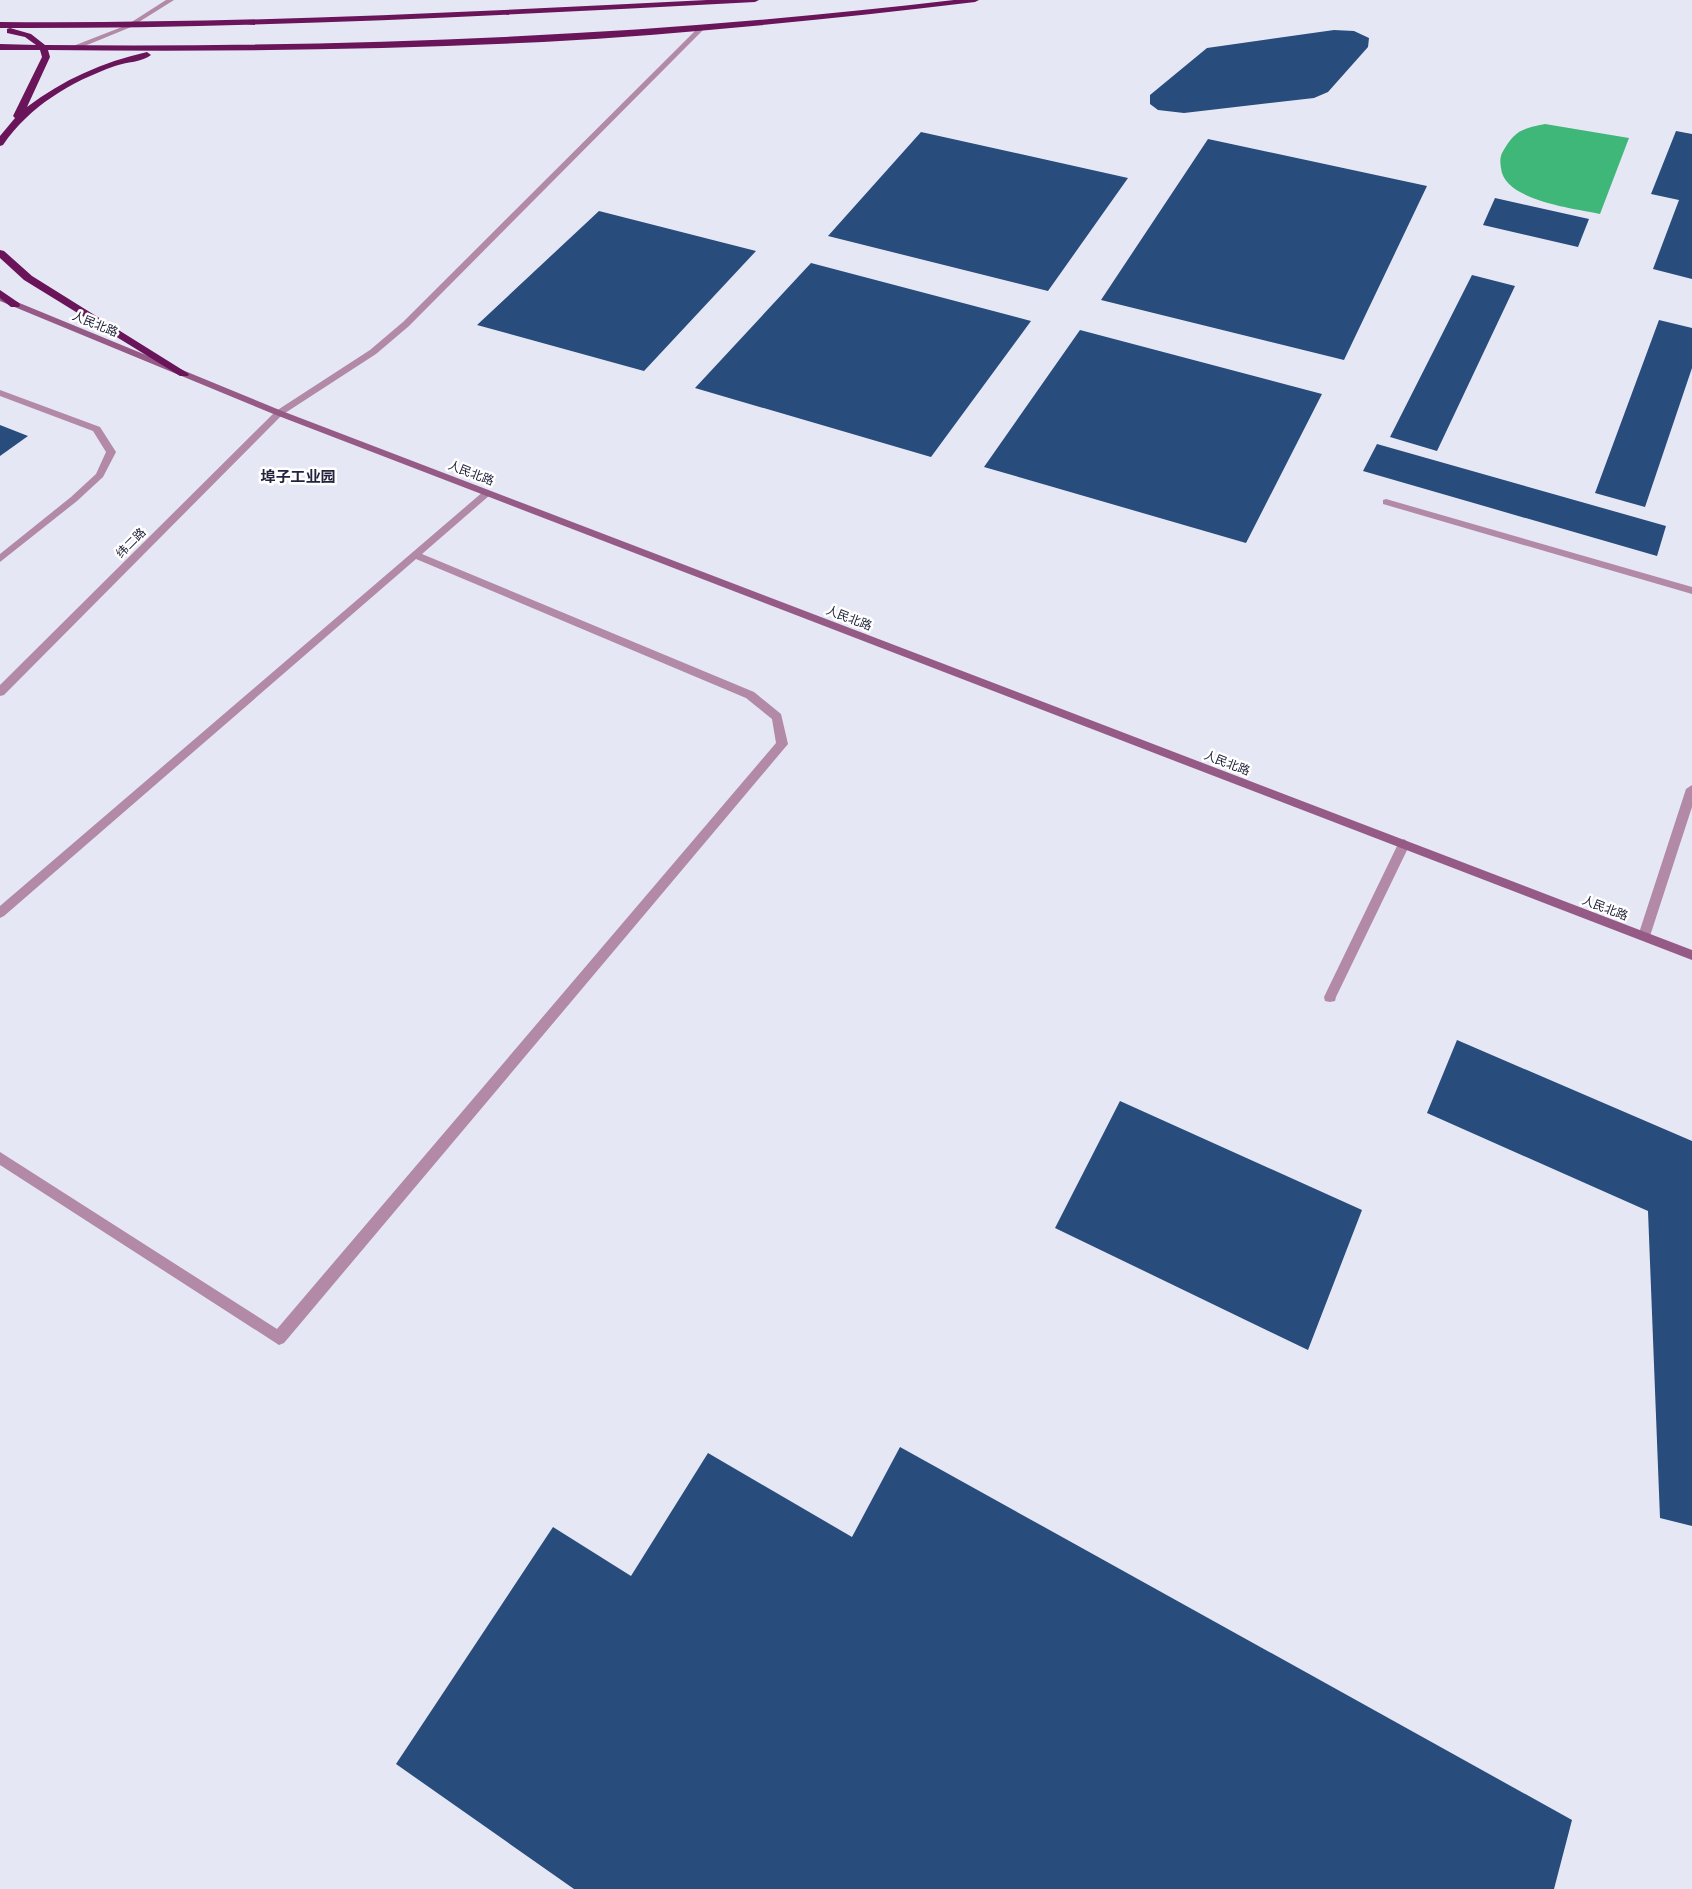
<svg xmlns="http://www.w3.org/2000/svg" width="1692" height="1889" viewBox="0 0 1692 1889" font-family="'Asap Condensed','Noto Sans SC',sans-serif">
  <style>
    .water { fill: #3fb779 }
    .building { fill: #284c7c }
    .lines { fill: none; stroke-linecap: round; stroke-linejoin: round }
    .lane { fill: #b289a6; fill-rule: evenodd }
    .street { fill: #b289a6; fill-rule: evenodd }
    .secondary { fill: #955b86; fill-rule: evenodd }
    .highway { fill: #6a155a; fill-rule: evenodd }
    .labels { text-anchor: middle; stroke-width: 5; stroke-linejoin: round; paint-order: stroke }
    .street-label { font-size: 12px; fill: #21243c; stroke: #fff }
    .far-district-label { font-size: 15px; font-weight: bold; fill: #21243c; stroke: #fff }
  </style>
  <rect width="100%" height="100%" fill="#e5e7f5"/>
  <!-- water -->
  <path class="water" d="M1545,124l84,14 -29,76c-26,-6 -96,-13 -99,-46 -1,-7 -1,-10 1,-15 13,-23 19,-24 43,-29z"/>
  <!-- building -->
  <path class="building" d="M1334,30l20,1 15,7 -1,9 -40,45 -14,6 -130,15 -26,-3 -8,-6v-9l57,-47z
    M1676,131l16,3v145l-39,-10 26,-69 -28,-6z
    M921,132l207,46 -80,113 -220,-55z
    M1208,139l219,47 -83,174 -243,-60z
    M1495,198l94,21 -11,28 -95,-22z
    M599,211l157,40 -112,120 -167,-46z
    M811,263l220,58 -100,136 -236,-69z
    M1472,275l43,11 -78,165 -47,-14z
    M1659,320l33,8v40l-47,139 -50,-14z
    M1080,330l242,64 -76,149 -262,-76z
    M0,425l28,11 -28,20z
    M1377,444l289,82 -9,30 -294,-85z
    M1457,1040l235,101v385l-32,-8 -12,-307 -221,-98z
    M1120,1101l242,109 -54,140 -253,-122z
    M900,1447l672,373 -18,69h-980l-178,-125 157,-237 78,49 77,-123 144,84z"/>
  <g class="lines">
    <!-- lane -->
    <path class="lane" d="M0,390l100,37 16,25 -13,25 -26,24 -77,61v-8l71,-57 25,-23 10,-22 -13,-21 -93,-35z
      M487,490l5,3 -2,2 -68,59 332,138 27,22 7,30 -504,599 -5,2 -279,-180v-13l277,177 499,-586 -4,-24 -26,-21 -330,-139 -412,357 -4,2v-12l484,-415z
      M1386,499l306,88v7l-309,-90v-4z
      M1692,785v22l-42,129 -2,4h-8l-2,-4 48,-147z
      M1404,839l6,5 -74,153 -1,4 -5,1 -5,-1 -1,-4 74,-153z"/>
    <!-- street -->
    <path class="street" d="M166,0h8l-43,27 -56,23 -7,-2 59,-23z
      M698,28l6,1 -295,297 -33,28 -94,61 -278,280 -4,1v-11l276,-274 94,-61 33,-28z"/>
    <!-- secondary -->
    <path class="secondary" d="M0,295l282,116 1410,539v10l-1416,-545 -276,-114z"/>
    <!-- highway -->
    <path class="highway" d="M707,0h52l-4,2c-252,13 -503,27 -755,26v-6c236,2 471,-10 707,-22z
      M954,0h25l-4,2c-144,17 -288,32 -432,40 -165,8 -330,10 -495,8l2,7 -23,50c36,-27 75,-45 120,-55l4,3c-8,7 -25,7 -36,11 -45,16 -85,40 -112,79l-3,1v-10l15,-18 -2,-2 29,-59 -2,-7h-40v-6l36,1 -11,-8 -18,-4v-4l3,-1 21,6 14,11c306,3 605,-9 909,-45z
      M0,250l4,1 28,25 157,98 -1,2h-8l-156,-96 -24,-22z
      M0,290l19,13 1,2 -1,2h-8l-11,-9z"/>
  </g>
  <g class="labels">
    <!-- street labels -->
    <g class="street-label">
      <text transform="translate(95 324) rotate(22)" y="4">人民北路</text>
      <text transform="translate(471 473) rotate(21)" y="4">人民北路</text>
      <text transform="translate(131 543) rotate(-45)" y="4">纬二路</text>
      <text transform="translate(849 618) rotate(21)" y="4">人民北路</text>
      <text transform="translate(1227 763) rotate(21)" y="4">人民北路</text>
      <text transform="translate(1605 908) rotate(21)" y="4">人民北路</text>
    </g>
    <!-- far-district labels -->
    <g class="far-district-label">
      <text x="298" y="482">埠子工业园</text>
    </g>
  </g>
</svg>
